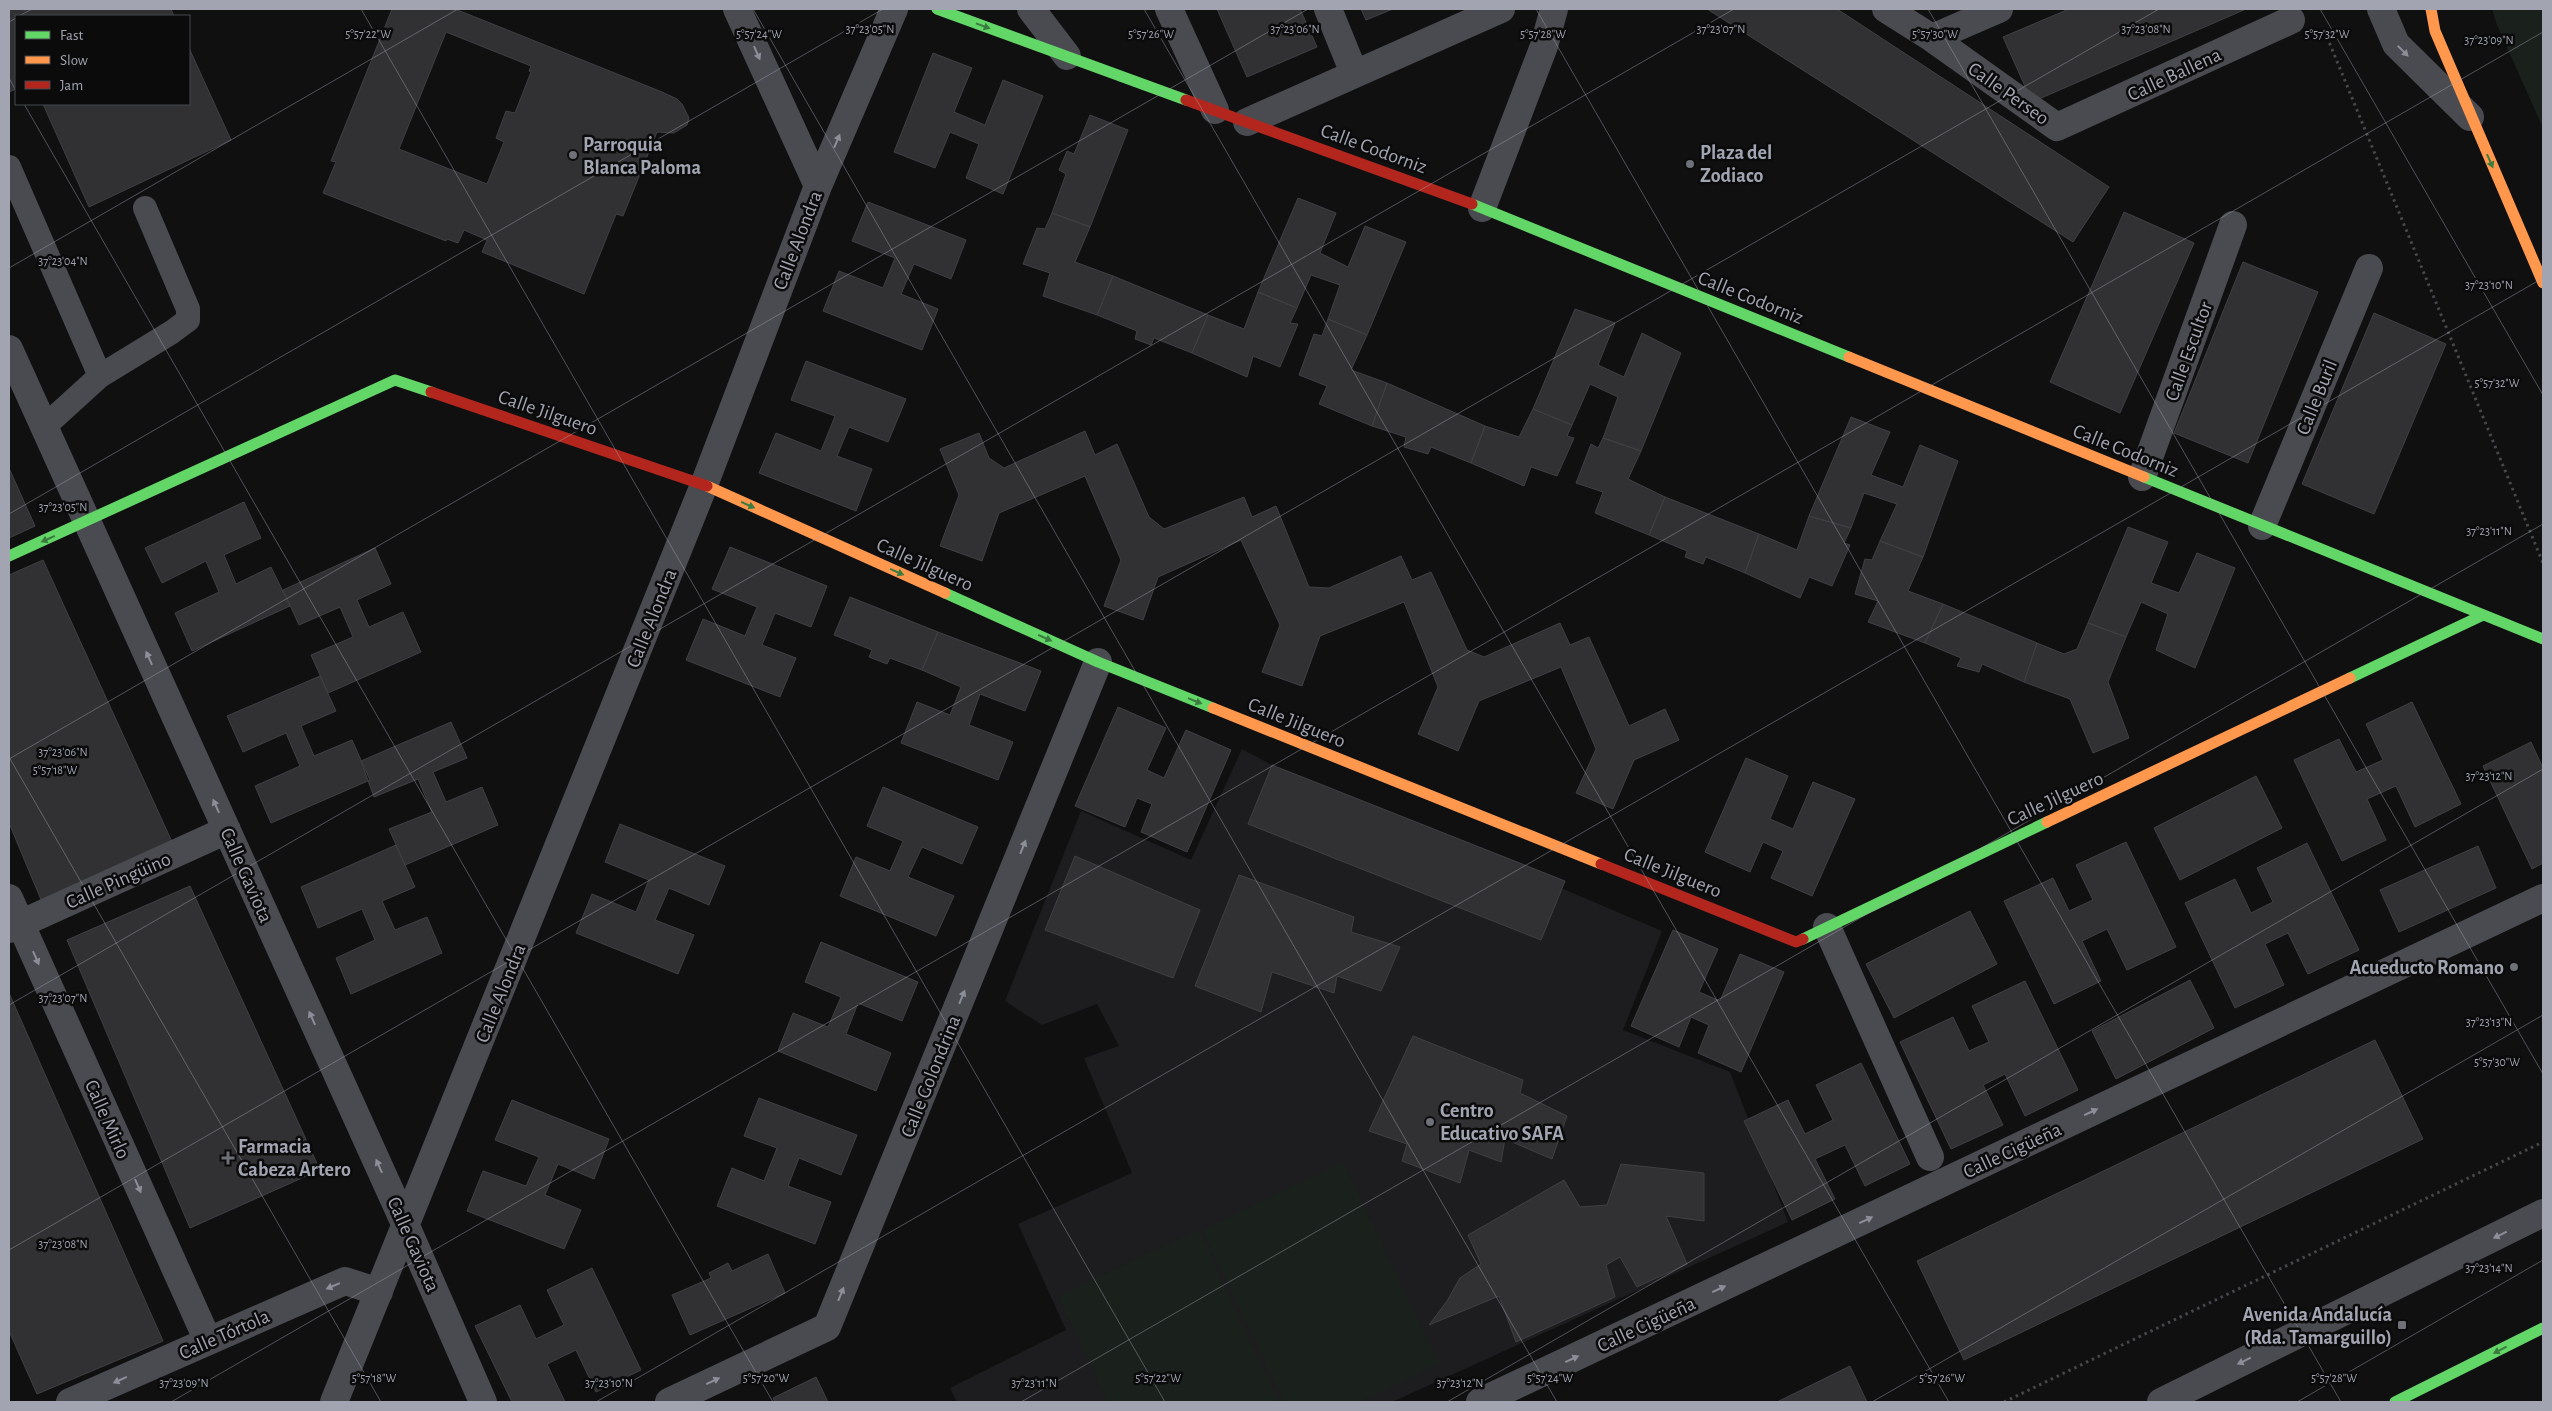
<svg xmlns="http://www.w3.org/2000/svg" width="2552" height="1411" viewBox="0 0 2552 1411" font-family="'Alegreya Sans',sans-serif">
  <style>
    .built { fill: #1d1d1f }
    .green { fill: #1a201b }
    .building { fill: #313133; stroke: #404044; fill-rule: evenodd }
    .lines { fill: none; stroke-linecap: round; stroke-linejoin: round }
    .path { stroke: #46474a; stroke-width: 3; stroke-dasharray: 2.5 4; stroke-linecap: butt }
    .lane { stroke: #4a4b50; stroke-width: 24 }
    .street { stroke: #4a4b50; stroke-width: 28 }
    .fast { stroke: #63d668; stroke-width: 11 }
    .slow { stroke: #ff974d; stroke-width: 11 }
    .jam { stroke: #b3261e; stroke-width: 11 }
    .oneway { fill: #3b7b3f }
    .oneway2 { fill: #8c8e99 }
    .ticks { fill: none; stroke: #a2a5b1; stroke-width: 1; stroke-opacity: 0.45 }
    .poi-dot { fill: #6f7179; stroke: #0b0b0c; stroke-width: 2 }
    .labels { text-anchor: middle; stroke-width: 5; stroke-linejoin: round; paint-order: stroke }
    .street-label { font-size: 20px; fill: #a2a5b1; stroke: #0b0b0c }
    .poi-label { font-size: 20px; font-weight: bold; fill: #a2a5b1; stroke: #0b0b0c; text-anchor: start }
    .ticks-label { font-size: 12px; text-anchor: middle; fill: #a2a5b1; stroke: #0b0b0c; stroke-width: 5; stroke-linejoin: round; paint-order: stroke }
  </style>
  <rect width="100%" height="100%" fill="#101011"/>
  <!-- built -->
  <path class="built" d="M1242,749l30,16 390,166 -39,99 107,42 58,150 -396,180h-435l-7,-14 116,-58 -48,-106 114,-51 -48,-115 35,-12 -22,-42 -55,21 -37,-24 76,-190 110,49z"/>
  <!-- green -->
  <path class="green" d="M2492,9h51v119l-46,-103z
    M1343,1162l96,202 -79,38h-76l-82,-172z
    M1198,1230l81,172h-171l-50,-106z"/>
  <!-- building -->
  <path class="building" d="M9,9h162l3,7h-158v73l-7,3z
    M392,9h63l207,83 15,7 5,5 7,14 -2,7 -13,8 -17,-1 -34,84 -7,-2 -32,80 -102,-42 5,-12 -23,-10 -6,13 -11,-4 -1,2 -123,-48 13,-31 -5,-1zM446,32l85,34 -2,5 2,1 -16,41 -9,-2 -10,27 8,4 -17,42 -88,-35z
    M1217,9h83l17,38 -70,30z
    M1361,9h32l-27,11z
    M1707,9h130l272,178 -36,55z
    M2069,9h177l-214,93 -29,-65z
    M189,48l42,92 -142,67 -46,-103h146z
    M933,53l39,15 -18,44 31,13 18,-45 40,16 -40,98 -37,-16 13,-34 -29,-12 -15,36 -41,-16z
    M1090,115l38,15 -38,97 -38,-14 14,-39 -7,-4 8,-19 7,3z
    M1298,198l38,15 -16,40 28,14 17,-41 41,16 -39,93 -39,-16 12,-34 -29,-10 -14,33 -39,-16z
    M868,202l98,38 -15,39 -37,-15 -13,30 37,15 -16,41 -99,-39 16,-40 44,17 12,-30 -43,-17z
    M2124,212l70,31 -74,170 -70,-31z
    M1052,213l38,14 -15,35 38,14 -16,39 -54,-19 7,-23 -27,-9 14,-36 8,1z
    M2243,262l75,30 -70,171 -74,-30z
    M1113,276l95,39 -16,38 -38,-15 -3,7 -16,-6 2,-8 -40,-16z
    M1258,292l39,16 -7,15 8,1 -18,43 -27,-11 -6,21 -55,-24 16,-38 36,14z
    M1575,309l40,14 -17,42 26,12 18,-44 39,20 -40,98 -38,-13 15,-41 -28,-13 -18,41 -39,-16z
    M2374,313l72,31 -72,170 -72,-30z
    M1328,319l39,16 -16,35 36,13 -15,43 -53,-22 8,-18 -28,-11 15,-41 8,2z
    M806,361l100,38 -18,43 -39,-15 -12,29 35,13 -16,42 -97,-38 17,-40 45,18 14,-35 -44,-16z
    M1387,383l98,43 -14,37 -40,-16 -3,7 -24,-7 2,-10 -34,-11z
    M1533,409l39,16 -5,11 7,2 -17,38 -26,-9 -7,19 -53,-23 14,-37 34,11z
    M1851,417l39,15 -19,43 32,12 17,-42 38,16 -35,96 -43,-16 17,-37 -33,-11 -13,35 -42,-12z
    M1085,431l10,24 22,-11 32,73 15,12 80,-32 8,20 24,-11 33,81 20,1 72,-32 11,24 19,-8 36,78 17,7 76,-34 10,22 19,-8 40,89 36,-17 14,31 -45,20 -21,49 -37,-16 20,-44 -35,-82 -82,34 -21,50 -40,-17 20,-47 -34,-85 -84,34 -18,50 -40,-14 18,-47 -39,-85 -83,37 -15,43 -39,-14 17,-46 -36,-84 -86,37 -17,48 -42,-15 19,-51 -19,-46 39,-16 10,25 15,10z
    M1603,438l38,13 -13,28 37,18 -16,38 -54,-22 8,-21 -27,-9 15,-39 7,4z
    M9,468l26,58 -26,12z
    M1665,497l94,37 -14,39 -39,-16 -3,7 -18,-7 2,-6 -38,-16z
    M244,502l17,36 -37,17 12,29 35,-17 19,39 -98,45 -17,-38 44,-21 -13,-31 -44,22 -17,-35z
    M1809,516l42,12 -7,15 6,2 -18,41 -23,-9 -9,21 -55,-25 14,-39 38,16z
    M2128,527l40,15 -17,41 28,10 18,-40 38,15 -40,100 -39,-18 12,-36 -27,-12 -15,35 -38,-14z
    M1880,541l43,16 -15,34 35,13 -18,39 -57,-21 10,-21 -23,-7 10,-35 7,1z
    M730,547l97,39 -16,41 -36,-14 -13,32 34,13 -16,39 -94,-37 17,-41 42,17 12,-29 -45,-18z
    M375,548l16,36 -34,16 12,27 34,-15 18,40 -93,41 -17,-38 42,-18 -13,-30 -41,18 -16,-35z
    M43,560l130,284 -131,58 -33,-79v-248z
    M850,597l88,35 -16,38 -32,-12 -3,6 -18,-7 3,-7 -38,-15z
    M1943,604l94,39 -13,39 -42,-18 -3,8 -22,-6 4,-8 -36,-15z
    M2088,623l38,14 -18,45 21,56 -36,15 -23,-54 -46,-17 13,-39 27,11 13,-5z
    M938,632l103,39 -16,40 -45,-17 -11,31 44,17 -15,38 -97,-37 16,-41 33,13 11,-28 -39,-17z
    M320,676l16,35 -35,15 13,30 38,-16 18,40 -99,43 -16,-37 45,-20 -14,-33 -43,19 -16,-36z
    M2412,702l49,102 -46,23 -19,-41 -29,13 19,41 -44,21 -48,-101 45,-21 17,33 27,-12 -17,-36z
    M1118,707l48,21 -19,42 17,8 22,-48 45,20 -44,102 -46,-20 11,-28 -15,-6 -12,29 -50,-21z
    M451,722l16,36 -34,14 13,30 36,-15 16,38 -93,40 -16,-36 43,-17 -14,-33 -44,18 -13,-36z
    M2531,742l12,26v95l-11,6 -49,-103z
    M1746,758l42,18 -18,43 23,10 20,-47 42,17 -43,97 -41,-18 12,-27 -20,-9 -13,30 -45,-20z
    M1272,765l293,116 -24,59 -293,-116z
    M2256,776l26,52 -102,52 -26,-52z
    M883,787l95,40 -16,37 -40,-17 -14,30 46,19 -18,40 -96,-40 16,-39 34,14 13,-30 -36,-15z
    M620,824l105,42 -16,39 -40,-17 -14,32 39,15 -16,39 -102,-41 16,-39 44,18 13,-32 -44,-18z
    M2126,842l50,105 -49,23 -20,-41 -25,12 19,40 -47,23 -50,-103 49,-23 16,33 24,-11 -17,-35z
    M2307,843l52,107 -51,24 -20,-41 -23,11 19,41 -49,23 -50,-105 50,-24 16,34 22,-11 -16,-34z
    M396,845l19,42 -33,14 13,29 32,-13 15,36 -91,41 -15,-36 39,-18 -13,-31 -44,19 -17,-41z
    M2478,846l18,42 -97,44 -19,-42z
    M1075,856l125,54 -27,68 -128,-48z
    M1239,875l115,42 -3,15 49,15 -19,44 -44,-15 -3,17 -62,-21 -11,40 -66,-26z
    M190,886l130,284 -130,58 -123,-288z
    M1970,911l27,53 -103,54 -28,-54z
    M1673,930l45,19 -19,43 21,9 20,-47 44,18 -43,100 -43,-19 11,-28 -18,-8 -12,30 -48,-21z
    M821,942l97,40 -16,39 -44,-18 -12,31 45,19 -15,38 -98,-40 15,-38 35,14 13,-30 -36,-15z
    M2190,980l24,48 -98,51 -24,-48z
    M2025,981l53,109 -53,26 -20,-42 -22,11 20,40 -52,24 -51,-107 53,-25 16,34 20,-9 -17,-36z
    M9,993l154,348 -126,53 -28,-63z
    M1413,1036l110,44 -3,13 47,23 -15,43 -47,-20 -4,23 -32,-12 -9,33 -58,-22 5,-17 -38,-13z
    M2375,1040l48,99 -459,221 -47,-99z
    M1861,1063l49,101 -45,22 -20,-41 -30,14 20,40 -43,21 -48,-99 44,-21 17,34 28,-14 -17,-35z
    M759,1098l98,37 -16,40 -42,-17 -11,28 43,16 -16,42 -98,-38 15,-38 32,13 13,-33 -33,-12z
    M512,1100l97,39 -15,40 -36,-15 -13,31 36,15 -17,39 -97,-38 16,-40 43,15 13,-29 -44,-17z
    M1621,1164l83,9v48l-38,-5 21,48 -50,23 -17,-30 -14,8 9,32 -99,45 -17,-46 -70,29 18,-24 13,-23 21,-14 -13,-29 96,-55 16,27 27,-2z
    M768,1254l17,39 -95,42 -18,-40 39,-17 -2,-5 19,-10 4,8z
    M592,1268l49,102 -45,22 -20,-42 -29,14 18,38h-53l-37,-76 45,-21 16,34 28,-14 -17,-35z
    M1850,1366l17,36h-90z
    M816,1377l12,25h-53l-2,-4z"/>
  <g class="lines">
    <!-- path -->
    <path class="path" d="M2327,37l216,526
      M2004,1402l539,-260"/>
    <!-- lane -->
    <path class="lane" d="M9,167l91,209
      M44,427l56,-51 72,-44 16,-12v-11l-43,-101"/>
    <!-- street -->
    <path class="street" d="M737,9l81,177
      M1031,9l36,47
      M1169,9l46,101
      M1328,9l26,64
      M1886,9l46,29 125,89 234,-107
      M2381,9l15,35 74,73
      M1932,38l67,-29
      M1247,122l254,-113
      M1482,208l62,-162 10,-37
      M9,349l397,877 77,176
      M2142,477l91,-252
      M2262,526l107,-258
      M9,898l199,443
      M1827,927l103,230
      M9,929l218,-99
      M70,1402l275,-121 34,11
      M334,1402l370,-917 114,-299 76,-177
      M669,1402l158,-75 271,-665
      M1480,1402l1063,-504
      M2161,1402l382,-189"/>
    <!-- fast -->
    <path class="fast" d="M937,9l249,91
      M1472,204l377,153
      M2144,477l399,162
      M9,556l386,-176 36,12
      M945,593l153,69 115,46
      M2350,678l133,-63
      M1803,939l244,-117
      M2395,1402l148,-74"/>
    <!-- slow -->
    <path class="slow" d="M2431,9l4,22 108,252
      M1849,357l295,120
      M707,486l238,107
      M1213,708l388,156
      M2047,822l303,-144"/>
    <!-- jam -->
    <path class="jam" d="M1186,100l286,104
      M431,392l276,94
      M1601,864l195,78 7,-3"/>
  </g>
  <!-- one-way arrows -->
  <defs><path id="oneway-solid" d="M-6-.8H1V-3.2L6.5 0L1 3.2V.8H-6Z" transform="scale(1.25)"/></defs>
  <g class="oneway">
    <use href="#oneway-solid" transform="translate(983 26) rotate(20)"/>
    <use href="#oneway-solid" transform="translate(2490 161) rotate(66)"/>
    <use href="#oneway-solid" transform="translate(748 505) rotate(24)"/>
    <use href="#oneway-solid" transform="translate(48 539) rotate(156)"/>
    <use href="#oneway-solid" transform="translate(897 572) rotate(24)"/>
    <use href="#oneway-solid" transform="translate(1045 638) rotate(24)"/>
    <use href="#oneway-solid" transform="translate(1195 701) rotate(22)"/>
    <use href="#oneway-solid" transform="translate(2500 1350) rotate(153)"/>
  </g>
  <g class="oneway2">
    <use href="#oneway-solid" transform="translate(2403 51) rotate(45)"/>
    <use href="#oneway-solid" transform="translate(757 53) rotate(66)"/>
    <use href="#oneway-solid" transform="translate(837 141) rotate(-67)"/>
    <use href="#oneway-solid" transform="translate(149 658) rotate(-114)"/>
    <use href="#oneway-solid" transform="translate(216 806) rotate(-114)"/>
    <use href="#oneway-solid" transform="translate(1023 847) rotate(-68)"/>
    <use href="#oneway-solid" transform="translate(36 958) rotate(66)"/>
    <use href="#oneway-solid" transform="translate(962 997) rotate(-68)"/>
    <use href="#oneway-solid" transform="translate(312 1018) rotate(-114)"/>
    <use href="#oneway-solid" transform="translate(2091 1112) rotate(-25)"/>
    <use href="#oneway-solid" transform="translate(379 1166) rotate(-114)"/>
    <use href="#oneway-solid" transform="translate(138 1186) rotate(66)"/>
    <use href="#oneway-solid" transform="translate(1866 1220) rotate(-25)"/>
    <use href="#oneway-solid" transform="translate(2500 1235) rotate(154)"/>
    <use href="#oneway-solid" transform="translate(333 1286) rotate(157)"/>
    <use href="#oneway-solid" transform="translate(1719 1289) rotate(-25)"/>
    <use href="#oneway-solid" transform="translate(841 1294) rotate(-68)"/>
    <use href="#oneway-solid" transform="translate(1572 1359) rotate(-25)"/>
    <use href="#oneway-solid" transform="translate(2244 1361) rotate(154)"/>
    <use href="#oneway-solid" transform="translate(120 1380) rotate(156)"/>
    <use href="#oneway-solid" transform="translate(713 1381) rotate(-25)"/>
  </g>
  <!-- ticks -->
  <path class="ticks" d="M361,9l804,1393M753,9l804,1393M1144,9l805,1393M1536,9l805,1393M1928,9l615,1065M2320,9l223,386M19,16l13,-7M9,22l7,-4M9,78l7,13M24,104l749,1298M9,268l449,-259M9,514l874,-505M9,757l372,645M9,759l1299,-750M9,1005l1725,-996M9,1250l2150,-1241M171,1402l2372,-1370M596,1402l1947,-1124M1021,1402l1522,-878M1447,1402l1096,-633M1872,1402l671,-387M2297,1402l246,-142"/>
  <!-- markers -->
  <g class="poi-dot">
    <circle cx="573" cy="155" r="5"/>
    <circle cx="1690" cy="164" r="5"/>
    <circle cx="2514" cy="967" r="5"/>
    <circle cx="1430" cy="1122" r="5"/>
    <path d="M225.5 1150.5h5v5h5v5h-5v5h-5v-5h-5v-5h5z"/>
    <rect x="2397" y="1320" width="10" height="10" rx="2.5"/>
  </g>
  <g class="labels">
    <!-- street labels -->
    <g class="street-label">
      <text transform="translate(2174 74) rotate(-25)" y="7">Calle Ballena</text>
      <text transform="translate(2009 93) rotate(35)" y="7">Calle Perseo</text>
      <text transform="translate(1374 148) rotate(20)" y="7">Calle Codorniz</text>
      <text transform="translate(797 240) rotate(-69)" y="7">Calle Alondra</text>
      <text transform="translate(1751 297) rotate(22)" y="7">Calle Codorniz</text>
      <text transform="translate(2188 351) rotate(-70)" y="7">Calle Escultor</text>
      <text transform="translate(2316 397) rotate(-68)" y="7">Calle Buril</text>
      <text transform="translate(548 412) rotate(19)" y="7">Calle Jilguero</text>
      <text transform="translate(2126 450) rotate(22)" y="7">Calle Codorniz</text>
      <text transform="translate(925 564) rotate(24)" y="7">Calle Jilguero</text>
      <text transform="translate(651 618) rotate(-68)" y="7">Calle Alondra</text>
      <text transform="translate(1297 722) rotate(22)" y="7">Calle Jilguero</text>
      <text transform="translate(2055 798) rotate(-25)" y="7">Calle Jilguero</text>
      <text transform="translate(1673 872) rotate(22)" y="7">Calle Jilguero</text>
      <text transform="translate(247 875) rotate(66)" y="7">Calle Gaviota</text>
      <text transform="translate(118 880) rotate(-24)" y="7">Calle Pingüino</text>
      <text transform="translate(500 993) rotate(-68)" y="7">Calle Alondra</text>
      <text transform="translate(930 1076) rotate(-68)" y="7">Calle Golondrina</text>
      <text transform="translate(108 1119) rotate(66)" y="7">Calle Mirlo</text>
      <text transform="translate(2012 1150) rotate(-25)" y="7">Calle Cigüeña</text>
      <text transform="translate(414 1244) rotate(66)" y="7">Calle Gaviota</text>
      <text transform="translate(1646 1324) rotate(-25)" y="7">Calle Cigüeña</text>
      <text transform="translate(224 1334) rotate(-24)" y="7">Calle Tórtola</text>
    </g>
    <!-- poi labels -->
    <g class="poi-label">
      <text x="583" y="151">Parroquia<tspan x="583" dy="23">Blanca Paloma</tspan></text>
      <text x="1700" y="159">Plaza del<tspan x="1700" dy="23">Zodiaco</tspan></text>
      <text x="2504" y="974" text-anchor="end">Acueducto Romano</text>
      <text x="1440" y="1117">Centro<tspan x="1440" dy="23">Educativo SAFA</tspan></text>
      <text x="238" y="1153">Farmacia<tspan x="238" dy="23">Cabeza Artero</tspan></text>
      <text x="2392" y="1321" text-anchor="end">Avenida Andalucía<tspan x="2392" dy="23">(Rda. Tamarguillo)</tspan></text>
    </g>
  </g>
  <g class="ticks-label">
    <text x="870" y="33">37°23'05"N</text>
    <text x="1295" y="33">37°23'06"N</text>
    <text x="1721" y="33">37°23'07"N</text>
    <text x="2146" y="33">37°23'08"N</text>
    <text x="368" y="38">5°57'22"W</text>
    <text x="759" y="38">5°57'24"W</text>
    <text x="1151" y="38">5°57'26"W</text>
    <text x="1543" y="38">5°57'28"W</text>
    <text x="1935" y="38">5°57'30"W</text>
    <text x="2327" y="38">5°57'32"W</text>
    <text x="2489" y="44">37°23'09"N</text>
    <text x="63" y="265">37°23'04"N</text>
    <text x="2489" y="289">37°23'10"N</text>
    <text x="2497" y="387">5°57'32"W</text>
    <text x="63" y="511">37°23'05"N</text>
    <text x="2489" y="535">37°23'11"N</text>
    <text x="63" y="756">37°23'06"N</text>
    <text x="55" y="774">5°57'18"W</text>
    <text x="2489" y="780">37°23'12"N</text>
    <text x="63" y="1002">37°23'07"N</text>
    <text x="2489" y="1026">37°23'13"N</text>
    <text x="2497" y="1066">5°57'30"W</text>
    <text x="63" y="1248">37°23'08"N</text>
    <text x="2489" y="1272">37°23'14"N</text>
    <text x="374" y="1382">5°57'18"W</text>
    <text x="766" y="1382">5°57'20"W</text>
    <text x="1158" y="1382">5°57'22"W</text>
    <text x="1550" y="1382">5°57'24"W</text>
    <text x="1942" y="1382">5°57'26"W</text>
    <text x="2334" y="1382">5°57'28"W</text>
    <text x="184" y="1387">37°23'09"N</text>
    <text x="609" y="1387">37°23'10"N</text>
    <text x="1034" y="1387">37°23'11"N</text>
    <text x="1460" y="1387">37°23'12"N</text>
  </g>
  <!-- border -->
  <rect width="2552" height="1411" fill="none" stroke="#a2a5b1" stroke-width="20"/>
  <!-- legend -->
  <rect x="15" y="15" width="175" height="90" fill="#0b0b0c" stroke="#47494e"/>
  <rect x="25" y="31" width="25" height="8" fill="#63d668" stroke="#47494e"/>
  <text x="60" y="40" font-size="15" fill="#a2a5b1">Fast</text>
  <rect x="25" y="56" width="25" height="8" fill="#ff974d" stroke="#47494e"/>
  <text x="60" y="65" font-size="15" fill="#a2a5b1">Slow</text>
  <rect x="25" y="81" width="25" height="8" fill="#b3261e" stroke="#47494e"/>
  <text x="60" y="90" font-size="15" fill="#a2a5b1">Jam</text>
</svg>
